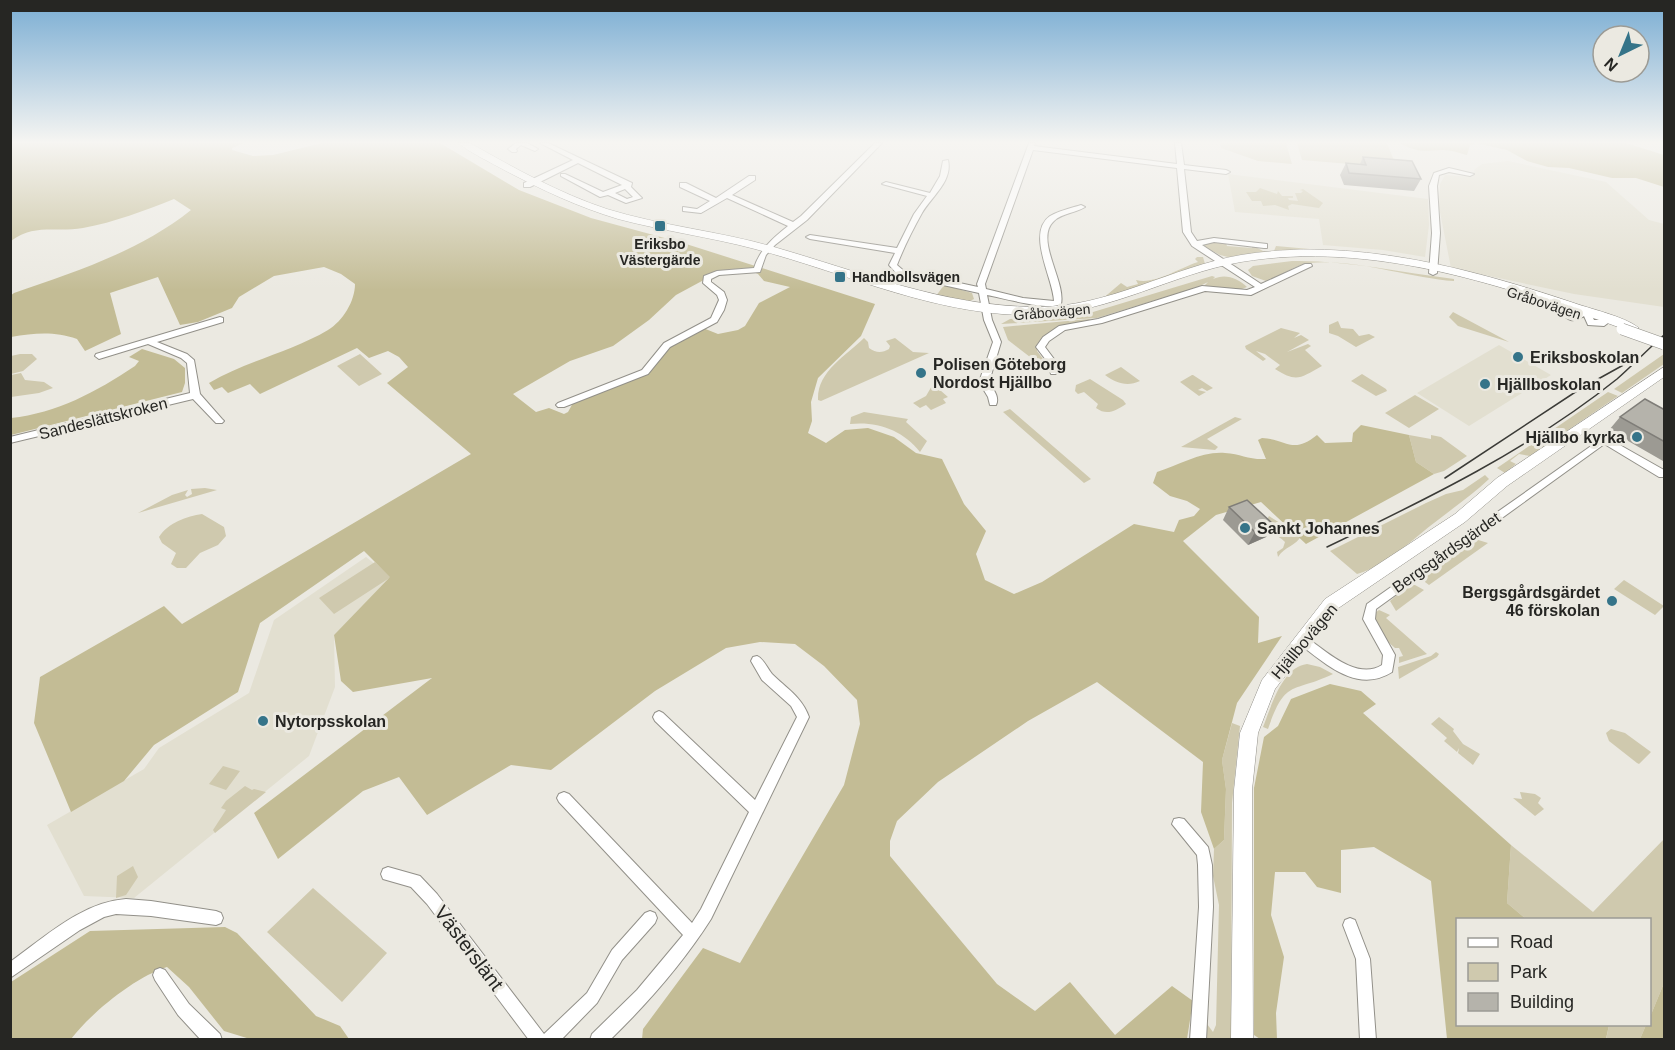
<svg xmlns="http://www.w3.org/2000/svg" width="1675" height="1050" viewBox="0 0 1675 1050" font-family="Arial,sans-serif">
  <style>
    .built { fill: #e2dfd0 }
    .green { fill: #cfc9ae }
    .forest { fill: #c3bc95; fill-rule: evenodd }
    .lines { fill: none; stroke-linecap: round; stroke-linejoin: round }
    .street-casing { stroke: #929089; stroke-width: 2 }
    .secondary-casing { stroke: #929089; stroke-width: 1 }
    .street { fill: #fff; fill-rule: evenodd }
    .secondary { fill: #fff; fill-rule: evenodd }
    .tram { stroke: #3b3b37; stroke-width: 1.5 }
    .secondary-bridge-casing { stroke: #929089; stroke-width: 12; stroke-linecap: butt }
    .secondary-bridge { stroke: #fff; stroke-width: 11 }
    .wall { fill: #9c9a93 }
    .shaded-wall { fill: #7f7d78 }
    .building { fill: #b5b3ab; stroke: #7f7d78; stroke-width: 1.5 }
    .poi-dot { fill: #357489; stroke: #ebe9e1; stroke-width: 2 }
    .labels { text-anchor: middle; stroke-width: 6; stroke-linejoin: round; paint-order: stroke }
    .far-poi-label { font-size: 14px; font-weight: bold; fill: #262623; stroke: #ebe9e1 }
    .far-street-label { font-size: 14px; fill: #262623; stroke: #ebe9e1 }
    .poi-label { font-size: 16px; font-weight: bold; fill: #262623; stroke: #ebe9e1; text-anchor: start }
    .street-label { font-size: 16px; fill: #262623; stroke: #ebe9e1 }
    .near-street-label { font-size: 20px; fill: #262623; stroke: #ebe9e1 }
  </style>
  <rect width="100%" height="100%" fill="#ebe9e1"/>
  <!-- built -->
  <path class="built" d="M1508,161l98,21 43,38 15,4v83l-90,-13 -123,-26 -12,-61 1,-23 5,-9 27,2 3,-8 7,-5z
    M1228,174l200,25 1,26 -4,32 -42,-7 -60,-5 -4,-26 -84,-7z
    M1499,345l52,30 -82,51 -52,-33z
    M366,557l25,20 -57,58 1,52 -26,69 -175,142 -50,-2 -37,-71 97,-56 15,-21 90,-55 25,-73z"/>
  <!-- green -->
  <path class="green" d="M1220,143h66l6,21 -34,-3 -37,-13z
    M1297,143h90l10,25 -95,-8z
    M1260,188l17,6 1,-3 4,5h11v2h-5l1,2 9,1 -3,-8h6l2,-2 -3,-1 3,-1 20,14 -4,5 -27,-4 -4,2 1,4 -14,-5 -12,1 -2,-5h-9l-6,-9h10z
    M1209,242l17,1 1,3 25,2v-3l11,6h11l2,-5 45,4 -89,8 -12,-3 -15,-8v-3z
    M1197,257h6l2,7 -104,36 20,-17 6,4 11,-3 -2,-4c19,5 43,-12 62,-18l-3,-3z
    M1292,261c55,-1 107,11 162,18v2c-44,-3 -100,-23 -145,-18 -15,2 -28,14 -43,18l-14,-5 -4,-6 5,-4z
    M1212,276l3,1 -2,2c12,-6 25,-1 34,8l-8,3 -35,-4 4,-4 -10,5 -101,31 -96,6 9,-5 83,-7z
    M944,285l28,8 2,6 -8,4 -30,-7z
    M1453,312l56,30 -51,-16 -9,-9z
    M1089,319l2,1 -39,11 -15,13v7l13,17 -3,2 -39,-30 -5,-13z
    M1338,321l3,7 12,1 6,7 10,-2 6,3 -19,10 -18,-11 -9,-3v-8z
    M1281,328l19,5 -6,5 7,-3 8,5 -22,12 21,-8 3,2 -6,4 17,16c-22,12 -25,17 -47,3l5,-4 -15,-11 -9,-3 10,8 -3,2 -17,-12 -1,-3z
    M864,338l4,4 1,6c7,5 13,5 20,1l1,-3 -4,-5 9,-3 18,14 16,1 -108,48 -3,-1c-1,-29 28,-44 46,-62z
    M20,354h12l5,5 -14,12 -12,3v-18z
    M360,354l22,20 -23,12 -22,-20z
    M1664,354v10l-42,29 -8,-4z
    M1121,367l19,14c-13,6 -24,2 -35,-6z
    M21,373l4,7 19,2 9,6 -14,5 -28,4v-22z
    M1362,374l24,15 1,2 -11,5 -25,-15z
    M1192,375h1l20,13 -6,3 -5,-3 -4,2 8,2 -7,4 -19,-14z
    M1090,379l33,21 3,4c-11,7 -19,12 -30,4l2,-4 -14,-12 -6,2 -3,-3 1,-6z
    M933,384l15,13 -5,2 3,4 -15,7 -5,-5 -6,3 -7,-5 13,-7z
    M1608,392l10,4 -88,60 -11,-2 -9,7 6,3 -11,9 -8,-5z
    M1415,395l24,14 -30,19 -24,-15z
    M1010,409l81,70 -7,4 -81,-71z
    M864,412l44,7 -2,3 21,19 -7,11c-17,-22 -43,-31 -70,-28l1,-7z
    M1235,417l7,2 -35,20 11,8 -3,3 -34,-3z
    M1409,435l22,4v-4l10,2 26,19 -23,15 -10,3 -18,-12z
    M1485,475l4,4c-17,16 -36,29 -55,44 -25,19 -46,42 -77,51l-27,-23 96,-48 20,-9 17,-4z
    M205,488l12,2 -79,23 34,-18 16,-5 -3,5 2,2 5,-3 -1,-5z
    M202,514l22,13 2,9 -8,9 -18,8 -14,15h-9l-6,-4 5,-11 -14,-10 -3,-6c9,-14 28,-21 43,-23z
    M1269,516l32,20c-4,9 -17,11 -23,21l-1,-5 6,-4 2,-6c-6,-7 -15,-8 -22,-15z
    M1475,539l13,4 -59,42 -4,-3 -1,-7z
    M375,562l16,15 -57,37 -15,-16z
    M1624,580l40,26 -9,9 -41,-26z
    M1409,585h6l9,5 -28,21 -6,-10z
    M1379,610l11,5 -4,3 41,36 -28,9v-6l4,-1 -4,-8h-4c-11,-9 -20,-20 -20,-35z
    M1436,652l3,2 -2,3 -38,22 -1,-12 33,-11z
    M1307,664l13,3 13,7c-42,20 -47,4 -65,55l-5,-2c8,-20 19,-60 44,-63z
    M1439,717l15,12 -1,2 10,13 17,10 -7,11 -15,-12 1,-5 -2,4 -13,-11 3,-3 -16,-14z
    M1232,723l8,3 -8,77 -1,236 -26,1 2,-16 6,8 3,-7 3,-120 -6,-29 1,-27 10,-9 2,-51 -4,-29z
    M1611,729l14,4 26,19 -12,12 -2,-1 -28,-22 -3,-8z
    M223,766l17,5 -14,19 -17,-6z
    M245,786l7,4 2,-1 12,3 -51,41 -2,-3 13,-20 -5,-2 5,-7z
    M1520,792l15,2 6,4 -3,5 6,6 -9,7 -22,-18 9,1z
    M1664,839v144l-14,34v-97l-124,-1 -19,-16 4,-58 82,67z
    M133,866l5,11 -12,18 -10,3 1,-22z
    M313,888l74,65 -45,49 -75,-70z
    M1609,1025h37l-6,14 -34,1z"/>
  <!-- forest -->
  <path class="forest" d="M11,143h233l-12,5v2l21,6 20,-1 49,-12h118l79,47 72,28 92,25 192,61 -14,32 -43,42 -7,24 1,19 -4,12 18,10 19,-13 23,-2 26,9 22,16 26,6 22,45 22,27 -10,23 9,26 29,14 28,-12 92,-58 40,8 5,-12 15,-4 6,-7 -13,-8 -17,-5 -17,-13 4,-11c22,-7 45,-21 68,-19 16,1 24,7 41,6l-8,-19 4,-2c24,1 31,17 55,-3l8,8 27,-1 1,-9 8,-8 48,10 7,27 18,12 -128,70 -45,-42 -45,13 -33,26 76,76 -1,26 24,-7 -45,67 -15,57 4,29 -2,51 -10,9 -13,-37 2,-50 -106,-80 -69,39 -90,61 -41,39 -7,20v15l107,128 38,27 35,-29 45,53 57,-49 21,15 -6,38h-545l1,-10 60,-81 37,15 104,-178 16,-61 -3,-24 -33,-34 -29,-22 -35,-2 -34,6 -71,43 -104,79 -40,-5 -84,50 -28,-38 -36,14 -85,68 -24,-46 178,-135 -79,14 -12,-11 -7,-46 56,-58 -26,-26 -104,72 -22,69 -84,53 -30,36 -53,31 -37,-89 6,-46 124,-71 18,18 289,-170 -84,-71 21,-16 -9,-10 -11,-6 -19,7 -12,-10 -97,46 -10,-10 -22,9 -6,-6 -8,3 -5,-7c37,-22 82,-31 119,-53 15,-9 27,-29 27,-46l-14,-10 -17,-7 -50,9 -35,21 -7,11 -34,14 -18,3 -22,-48 -48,16 11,41 -36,17 -8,-12c-23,-8 -42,-6 -66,-2l-1,-41 4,-3c61,-21 126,-42 177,-83l-17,-11c-30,12 -59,23 -91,29 -27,5 -48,-5 -72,13zM749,270l9,4 6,7 26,6 -31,16 -14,23 -7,4 -20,4 -15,-6 -36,19 -23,27 -71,29 -5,9 -4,2 -15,-6 -13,4 -23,-18 57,-33 43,-15 36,-26 27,-25 37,-20z
    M1400,143h226l38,12v32l-28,-9h-24l-43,-10 -21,-1 -21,-6 -20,-11 -31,-7 -6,2 -3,10c-7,-2 -17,-5 -24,-5 -20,1 -25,3 -43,-7z
    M142,349l32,10 11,9v15l-3,9 -171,43v-17c46,-5 85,-26 124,-52l4,-5 -10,-4z
    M1330,684l31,7 15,13 -13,9 148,132 -4,58 19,16 -68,1v104l151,1 -3,14h-159l-16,-158 -57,-34 -33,3v43l-24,-6 -12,-15h-30l-4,43 13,42 -8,56 1,26h-17l-6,-4v-247l10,-51 14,-11 13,-27z
    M225,927l12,6 79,83 24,10 9,13h-99l-26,-8 -35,-44 -22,-20c-32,10 -75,45 -96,72l-60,1v-58l79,-51z
    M1664,983v56h-24l6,-14 4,-1v-7z"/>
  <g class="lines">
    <!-- street casing -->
    <g class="street-casing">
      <path id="street" d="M516,143h11l11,6 -3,2 -14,-6 -5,4 1,2 -1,1h-4l-4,-3z
        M540,143h8l84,40 -1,4 11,11 -16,5 -18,-8 -8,2 -39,-21v-2h4l38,18 19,-7 -44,-22 -48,24h-6v-4l49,-23zM625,189l8,8 -6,2 -12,-6z
        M875,143h7l-75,77 -32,25 -9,10 -6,17 -41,3 -8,4v3l13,10 3,8 -3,10 -7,12 -47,25 -22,27 -84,33h-6l-2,-2 2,-2 84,-33 22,-27 47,-25 8,-18 -2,-5 -14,-12 1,-7 13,-5 37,-3c6,-19 19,-30 34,-42l-61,-28 -26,15 -18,-2v-4l14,2 13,-8 -30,-14v-4h6l30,15 33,-22h6v4l-23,15 61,27 8,-6z
        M1029,143h6l-1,3 143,18 -2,-21h6l3,22 42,5 4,2 -4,2 -42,-5 7,63 6,9 17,-3 53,6v4h-3l-50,-6 -12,3 59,39 44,-20h6l1,2 -61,29 -46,-4 -103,32 -37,7 -16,11 -4,6 9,12 4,13 -1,2h-6l-5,-14 -10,-13 7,-10 16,-11 39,-7 104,-33 45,4 8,-3 -63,-41 -9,-14 -6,-64 -144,-18 -48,134 1,5 37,9 31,3c-1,-23 -28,-68 -4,-85 9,-5 21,-8 31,-11l4,2c-9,6 -23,6 -31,14 -20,18 12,60 7,83 -13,7 -58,-6 -74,-9l5,25 9,22 -12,40c4,7 11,15 7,23h-6l-2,-8 -9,-15 14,-40 -9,-22 -5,-27 -81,-18 -9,-10 6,-12 -85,-14 -4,-2 4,-2 87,13 17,-34 13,-18 -45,-12 4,-2 44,11 10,-17 3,-15 5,-1c5,21 -16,36 -26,53 -9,16 -18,34 -25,52l7,6 74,16 -1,-3z
        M1449,168l25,6 -4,2 -21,-4 -10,3 -2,11 3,47 -3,40 -4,2 -4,-2 3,-40 -3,-47 5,-13z
        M1559,304l15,11 9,-6h6l5,11h10l4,3 -4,3 -16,-1 -4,-9c-14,9 -17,2 -28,-7l-1,-2z
        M220,317l3,1v4l-66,20 30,12 7,6 6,34 22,25 2,2 -2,2h-6l-23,-24 -183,44v-6l180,-44 -3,-30 -6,-5 -33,-14 -49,15 -4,-3 1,-2z
        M1601,439l10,1 53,30v7h-5l-53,-32h-3l-227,164 -1,10 20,36 -3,17c-35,22 -66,-8 -94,-29l-2,-3 2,-3 4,-2 4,2c20,14 51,44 76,28l1,-10 -20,-36 4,-15z
        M757,656c7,3 10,12 15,18 14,14 30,23 37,43l-98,202c-28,44 -63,84 -101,121h-20l2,-6 45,-44 46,-55 -124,-133 -2,-4 2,-4 5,-2 5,2 123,129 9,-14 48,-97 -94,-91 -2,-4 2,-4 4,-2 4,2 92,87 42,-83 -6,-11 -29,-26 -11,-19 2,-4z
        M1179,818l5,1 24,28 4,18 1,42 -7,133h-16l9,-133 -1,-42 -1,-10 -25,-31 2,-5z
        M388,867l32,9 17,18 107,140 43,-41 25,-43 33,-37 5,-2 5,2 2,5 -2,5 -33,37 -25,43 -36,37h-32l-102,-136 -16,-17 -28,-8 -2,-5 2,-5z
        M126,899l25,2 65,10 5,2 2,5 -2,5 -5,2 -65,-9 -35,-2 -12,3 -24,13 -70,48v-16c35,-25 72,-60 116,-63z
        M1350,918l5,2 15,39 6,81h-16l-4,-81 -13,-34 2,-5z
        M160,968l5,2 24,34 31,30 2,6h-21l-23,-25 -23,-35 -2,-5 2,-5z"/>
    </g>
    <!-- secondary casing -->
    <g class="secondary-casing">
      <path id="secondary" d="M458,143h12c44,25 89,50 137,66 55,17 112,22 167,38 87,25 169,59 261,60 73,1 136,-40 206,-52 111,-18 225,12 330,47 19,7 53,14 68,26l-6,4 -4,-1c-122,-45 -256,-91 -388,-69 -69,12 -129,50 -201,53 -100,3 -190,-41 -285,-66 -45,-12 -92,-18 -137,-30 -40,-12 -76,-29 -112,-48 -16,-9 -34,-17 -48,-28z
        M1664,367v10l-157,109 -42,36 -128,87 -62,80 -17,44 -6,57 1,250h-22l3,-250 6,-57 22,-53 63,-81 130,-85 42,-36z"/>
    </g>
    <!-- street -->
    <use href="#street" class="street"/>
    <!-- secondary -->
    <use href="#secondary" class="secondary"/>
    <!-- tram -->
    <path class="tram" d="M1445,478l135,-89 47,-26
      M1327,547c100,-48 203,-98 290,-168 16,-14 31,-30 47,-44"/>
    <!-- secondary-bridge casing -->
    <g class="secondary-bridge-casing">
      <path id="secondary-bridge" d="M1622,329l42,15"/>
    </g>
    <!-- secondary-bridge -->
    <use href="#secondary-bridge" class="secondary-bridge"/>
  </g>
  <!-- wall -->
  <path class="wall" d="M1363,157l58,22 -7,12 -70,-6 -4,-10 6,-12 14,1z
    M1665,410v50l-2,1 -54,-31 11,-13z
    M1229,507l37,30 -18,8 -25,-25z"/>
  <!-- shaded-wall -->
  <path class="shaded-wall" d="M1273,524l-7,13 -18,8 7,-13z"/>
  <!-- building -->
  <path class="building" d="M1363,157l49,4 9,18 -72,-6 -3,-10 20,2z
    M1645,399l20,11v32l-45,-25z
    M1247,500l26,24 -18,8 -26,-25z"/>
  <!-- sky -->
  <linearGradient id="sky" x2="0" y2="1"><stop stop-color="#7aadd3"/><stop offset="0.49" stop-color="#f6f5f2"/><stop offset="1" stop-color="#f6f5f2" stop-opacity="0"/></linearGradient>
  <rect width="1675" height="290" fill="url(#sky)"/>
  <!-- markers -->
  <g class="poi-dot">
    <rect x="654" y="220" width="12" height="12" rx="3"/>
    <rect x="834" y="271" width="12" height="12" rx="3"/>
    <circle cx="1518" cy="357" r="6"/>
    <circle cx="921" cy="373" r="6"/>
    <circle cx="1485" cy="384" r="6"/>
    <circle cx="1637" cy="437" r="6"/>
    <circle cx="1245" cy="528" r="6"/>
    <circle cx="1612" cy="601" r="6"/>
    <circle cx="263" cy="721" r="6"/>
  </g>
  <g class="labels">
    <!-- far-poi labels -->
    <g class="far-poi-label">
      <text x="660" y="249">Eriksbo<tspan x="660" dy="16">Västergärde</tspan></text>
      <text x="852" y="282" text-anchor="start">Handbollsvägen</text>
    </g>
    <!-- far-street labels -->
    <g class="far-street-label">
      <text transform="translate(1544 303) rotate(18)" y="5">Gråbovägen</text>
      <text transform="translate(1052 312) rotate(-5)" y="5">Gråbovägen</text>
    </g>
    <!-- poi labels -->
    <g class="poi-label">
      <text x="1530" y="363">Eriksboskolan</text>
      <text x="933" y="370">Polisen Göteborg<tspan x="933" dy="18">Nordost Hjällbo</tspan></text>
      <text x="1497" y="390">Hjällboskolan</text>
      <text x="1625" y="443" text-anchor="end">Hjällbo kyrka</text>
      <text x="1257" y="534">Sankt Johannes</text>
      <text x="1600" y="598" text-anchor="end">Bergsgårdsgärdet<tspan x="1600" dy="18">46 förskolan</tspan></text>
      <text x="275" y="727">Nytorpsskolan</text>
    </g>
    <!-- street labels -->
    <g class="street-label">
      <text transform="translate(103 418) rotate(-14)" y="6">Sandeslättskroken</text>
      <text transform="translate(1446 552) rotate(-35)" y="6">Bergsgårdsgärdet</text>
      <text transform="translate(1304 641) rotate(-50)" y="6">Hjällbovägen</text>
    </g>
    <!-- near-street labels -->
    <g class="near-street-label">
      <text transform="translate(469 948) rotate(53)" y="7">Västerslänt</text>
    </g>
  </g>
  <!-- border -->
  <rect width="1675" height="1050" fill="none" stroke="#262623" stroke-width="24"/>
  <!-- legend -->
  <rect x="1456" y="918" width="195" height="108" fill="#ebe9e1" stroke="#9c9b95" stroke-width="1.5"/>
  <rect x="1468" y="938" width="30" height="9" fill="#ffffff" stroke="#9c9b95" stroke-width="1.5"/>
  <text x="1510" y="948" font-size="18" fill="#262623">Road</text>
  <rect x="1468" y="963" width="30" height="18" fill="#cfc9ae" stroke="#9c9b95" stroke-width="1.5"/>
  <text x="1510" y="978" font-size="18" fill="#262623">Park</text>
  <rect x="1468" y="993" width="30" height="18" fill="#b5b3ab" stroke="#9c9b95" stroke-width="1.5"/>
  <text x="1510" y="1008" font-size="18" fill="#262623">Building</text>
  <!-- north arrow -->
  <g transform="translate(1621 54) rotate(223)"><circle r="28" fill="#ebe9e1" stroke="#9c9b95" stroke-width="1.5"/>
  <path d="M0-4.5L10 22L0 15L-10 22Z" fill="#357489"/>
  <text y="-9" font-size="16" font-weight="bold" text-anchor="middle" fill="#262623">N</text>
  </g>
</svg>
